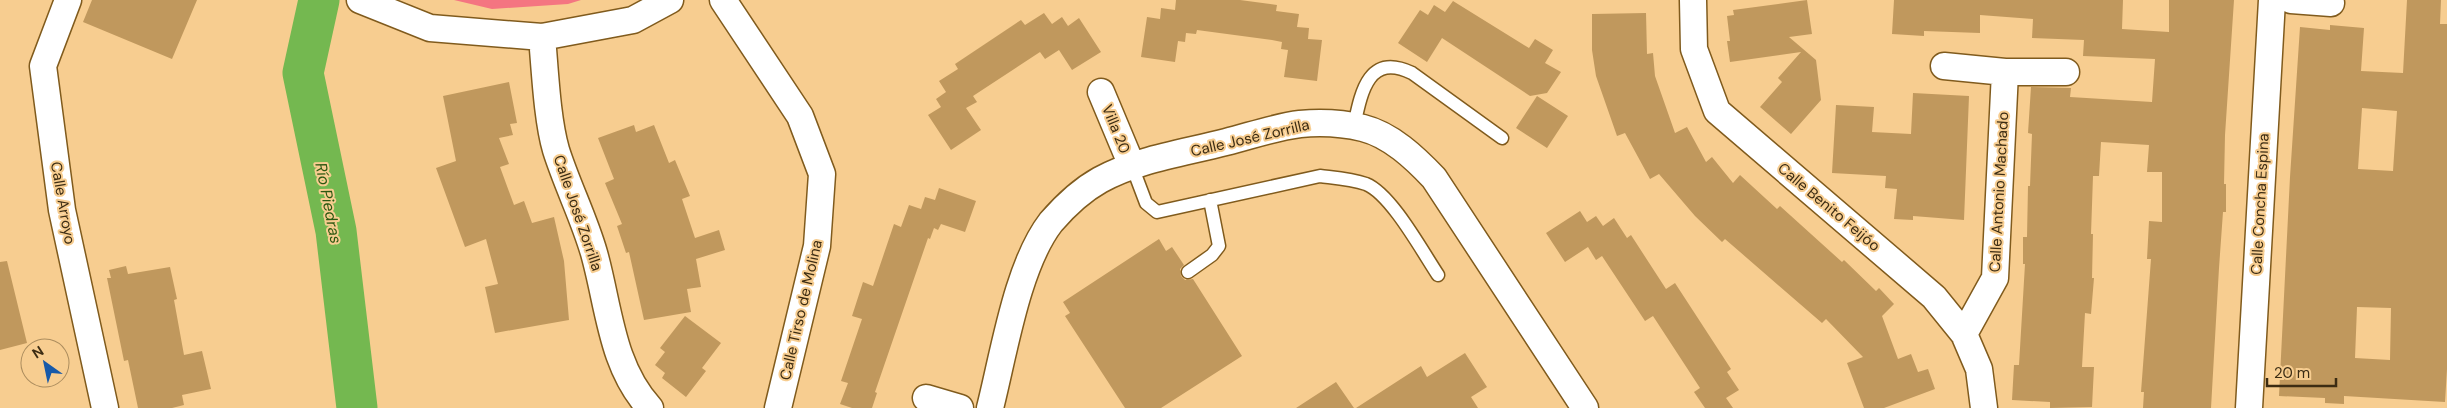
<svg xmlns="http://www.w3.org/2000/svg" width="2447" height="408" viewBox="0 0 2447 408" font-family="'DM Sans',sans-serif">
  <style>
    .forest { fill: #f47581 }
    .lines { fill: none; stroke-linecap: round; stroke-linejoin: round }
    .river { stroke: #74b850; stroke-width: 41 }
    .building { fill: #c0985d; fill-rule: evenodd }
    .service-casing { stroke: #805b1d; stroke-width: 15 }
    .minor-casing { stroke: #805b1d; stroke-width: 29 }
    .service { stroke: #fff; stroke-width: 12 }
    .minor { stroke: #fff; stroke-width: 26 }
    .labels { text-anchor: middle; stroke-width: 4; stroke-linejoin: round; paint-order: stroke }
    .street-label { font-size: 15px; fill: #3c2c13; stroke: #f7cd90 }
    .water-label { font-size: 16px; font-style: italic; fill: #2c5811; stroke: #f7cd90 }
  </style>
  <rect width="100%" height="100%" fill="#f7cd90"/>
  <!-- forest -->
  <path class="forest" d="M454,0h127l-13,4 -76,5z"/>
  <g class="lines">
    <!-- river -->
    <path class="river" d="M319,0l-16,73 33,158 21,177"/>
  </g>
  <!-- building -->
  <path class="building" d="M92,0h105l-25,59 -89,-37z
    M1176,0h64l37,5 -1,6 23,3 -2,13 12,1 -1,11 14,1 -5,41 -33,-4 4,-27 -7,-1 1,-7 -10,-2 -75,-10 -1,4 -10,-1 -1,9 -7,-1 -3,21 -34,-5 6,-40 13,2 1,-11 14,2z
    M1807,0l5,34 -23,3 27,23 5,40 -30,34 -31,-27 22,-25 -4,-4 23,-26 -71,10 -3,-21h3l-3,-25 7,-1 -1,-5z
    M1894,0h229l-1,29 47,3v-32h65l-9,135 -1,49h2v28h-3l-4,56 -8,140h-68l1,-16h-3l10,-133h-4l2,-38 13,1v-50h-15l2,-27 -48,-3 -2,34h-6l-2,58h2l-1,44h2l-3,36 -6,-1 -3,54h12l-2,40 -42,1v-6l-38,-2 2,-35h5l6,-101h-2v-27h4l1,-51h2l2,-52 -4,-1 3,-46 40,1 -1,9 82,5 3,-43 -72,-3 1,-16 -52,-2 1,-19 -53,-4v18l-56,-2v5l-32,-2z
    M2407,0h34l-1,24h7v345l-2,33 -101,-6v8l-19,-1v-5l-46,-2 11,-219 10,-150 30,3v-5l34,3 -3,43 42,2zM2362,108l35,3 -4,60 -35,-2zM2357,307l34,1 -1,52 -35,-2z
    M1453,1l76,47 6,-9 18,11 -8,13 16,9 -14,21 -17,3 -88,-58 -15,24 -29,-19 22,-33 8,5 6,-10 11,7z
    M1044,13l8,11 10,-7 6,9 11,-8 22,34 -29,18 -13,-20 -14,9 -5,-7 -67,44 4,6 -11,6 15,22 -30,20 -23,-35 13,-8 -5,-8 10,-7 -7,-11 19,-12 -3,-5 66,-44 4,5z
    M1646,13l1,41 6,-1 2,23 20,57 12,-6 19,35 6,-5 21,26 7,-8 37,34 3,-3 62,56 2,-2 32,31 3,-3 15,16 -12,12 16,43 13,-5 7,18 10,-3 7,20 -51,19h-20l-17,-45 16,-6 -37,-38 -4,4 -97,-84 -3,3 -27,-26 -36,-42 -9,5 -25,-46 -8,3 -21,-60 -4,-26v-36z
    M509,82l8,41 -7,1 3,11 -14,3 10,26 -9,3 14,38 10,-4 8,22 22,-6 10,44 5,59 -74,13 -10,-46 13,-3 -12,-45 -21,8 -29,-79 20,-7 -13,-65z
    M1913,93l56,3 -5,124 -51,-4v4l-19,-1 3,-30 -12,-1 1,-12 -54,-3 4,-68 38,2 -2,25 39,2z
    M1537,96l31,20 -21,32 -31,-20z
    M634,125l2,7 18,-7 15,38 6,-3 15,36 -8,3 13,39 24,-8 6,20 -29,9 5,28 -14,2 4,23 -47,8 -15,-68 -3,1 -9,-27 5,-2 -17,-41 9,-4 -16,-41z
    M939,188l37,13 -11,31 -24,-8 -3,6 -4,-2 -4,11 -2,-1 -53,154 2,1 -5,15h-20l-12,-4 8,-21 -7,-2 21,-62 -10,-3 11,-34 10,4 21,-62 7,3 8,-22 12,4 4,-12 10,3z
    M1580,211l7,11 9,-6 7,10 11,-8 13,20 4,-3 35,54 9,-6 56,86 -4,3 12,18 -13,8 7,10h-28l-11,-16 6,-4 -47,-72 -8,5 -43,-65 -6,4 -8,-13 -23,15 -19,-29z
    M1159,239l7,12 6,-4 12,18 -4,4 1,7 4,4 8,-1 49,77 -81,52h-36l-60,-92 5,-3 -7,-11z
    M7,261l20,82 -27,7v-88z
    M126,266l2,8 42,-7 7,32 -3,1 10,55 18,-4 9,38 -29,6 2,10 -12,3h-34l-10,-48 -4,1 -17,-83h4l-2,-8z
    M685,316l36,27 -19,25 4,3 -20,26 -24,-19 3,-5 -10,-8 10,-13 -5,-4z
    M1465,353l22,34 -16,10 7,11h-122l65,-42 6,11z
    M1336,382l18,26h-58z"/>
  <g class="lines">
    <!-- service casing -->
    <g class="service-casing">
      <path id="service" d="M1354,126c7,-33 14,-74 58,-53l90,65
        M1132,166l14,37 11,9 163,-36c16,2 31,3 46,8 25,10 56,67 72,91
        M1188,272l24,-17 7,-9 -9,-46"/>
    </g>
    <!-- minor casing -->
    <g class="minor-casing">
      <path id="minor" d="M68,0l-25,66 19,144 43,198
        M360,0l70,28 112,9 91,-17 37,-20
        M723,0l77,116 22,58 -5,72 -39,162
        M1693,0l1,49 23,62 217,186 30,37 15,35 5,39
        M2291,0l40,3
        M542,37c3,33 5,82 14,113 11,35 28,68 38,103 15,53 17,113 56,155
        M1944,66l61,6h61
        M1101,92l31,74
        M1964,334l31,-56 10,-206
        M926,398l34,10
        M990,408c14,-55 27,-142 61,-186 13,-15 31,-32 49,-42 38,-21 84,-27 126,-38 24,-6 49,-15 74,-18 21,-2 42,-1 63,4 28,7 52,30 71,50l151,230
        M2249,408l23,-408"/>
    </g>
    <!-- service -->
    <use href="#service" class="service"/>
    <!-- minor -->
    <use href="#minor" class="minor"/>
  </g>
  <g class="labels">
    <!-- street labels -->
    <g class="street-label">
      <text transform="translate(1116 129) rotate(68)" y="5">Villa 20</text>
      <text transform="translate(1250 138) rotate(-13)" y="5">Calle José Zorrilla</text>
      <text transform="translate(1999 192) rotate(-87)" y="5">Calle Antonio Machado</text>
      <text transform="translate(63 203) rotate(80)" y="5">Calle Arroyo</text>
      <text transform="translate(2260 204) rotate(-87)" y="5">Calle Concha Espina</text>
      <text transform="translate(1829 207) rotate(40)" y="5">Calle Benito Feijóo</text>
      <text transform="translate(578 213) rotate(71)" y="5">Calle José Zorrilla</text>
      <text transform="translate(801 310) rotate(-77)" y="5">Calle Tirso de Molina</text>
    </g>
    <!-- water labels -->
    <g class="water-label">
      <text transform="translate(329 203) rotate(79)" y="6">Río Piedras</text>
    </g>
  </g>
  <!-- north arrow -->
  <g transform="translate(45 363) rotate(327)"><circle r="24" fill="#f7cd90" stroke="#ac8d5e"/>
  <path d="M0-4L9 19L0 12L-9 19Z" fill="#1759a9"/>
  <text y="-8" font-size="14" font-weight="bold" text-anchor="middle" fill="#3c2c13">N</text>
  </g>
  <!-- scale -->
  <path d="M2267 378v8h69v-8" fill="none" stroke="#3c2c13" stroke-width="2.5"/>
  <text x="2274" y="378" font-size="15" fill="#3c2c13" stroke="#f7cd90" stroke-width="4" paint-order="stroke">20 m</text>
</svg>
